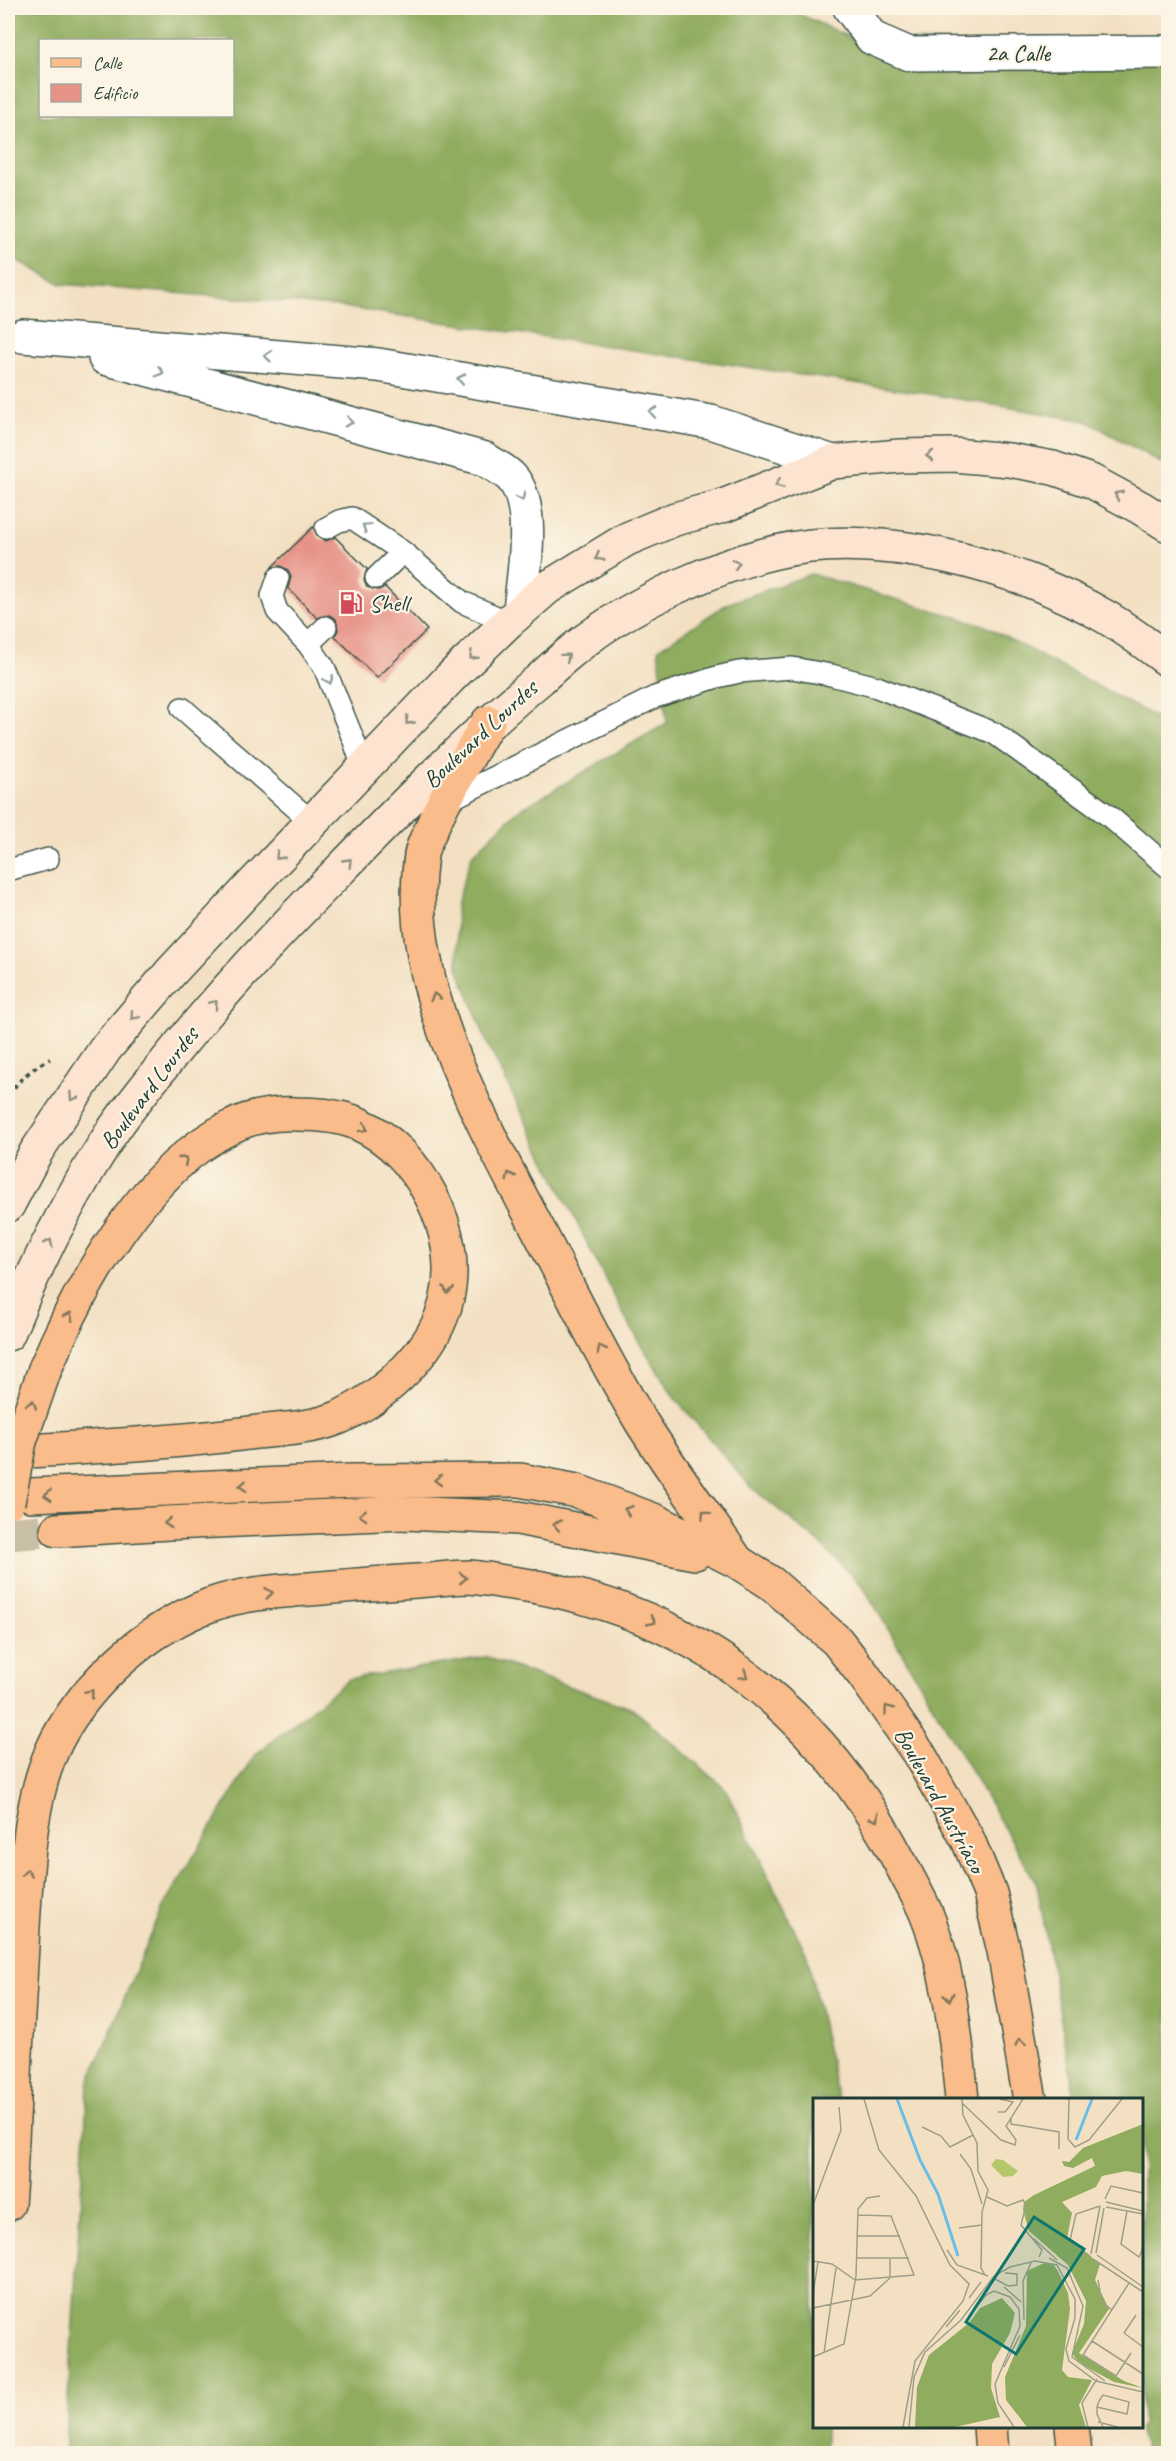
<svg xmlns="http://www.w3.org/2000/svg" width="1176" height="2461" viewBox="0 0 1176 2461" font-family="Caveat,sans-serif">
  <style>
    .forest { fill: #8fac5f; stroke: #57744a; stroke-width: 1.5; fill-rule: evenodd }
    .building { fill: #e79287 }
    .lines { fill: none; stroke-linecap: round; stroke-linejoin: round }
    .primary-tunnel { stroke: #c9bfa6; stroke-width: 33; stroke-dasharray: 33 16; stroke-linecap: butt }
    .service-casing { stroke: #3f5549; stroke-width: 24 }
    .minor-casing { stroke: #3f5549; stroke-width: 36 }
    .tertiary-casing { stroke: #3f5549; stroke-width: 36 }
    .secondary-casing { stroke: #3f5549; stroke-width: 36 }
    .primary-casing { stroke: #3f5549; stroke-width: 36 }
    .path { stroke: #3f5549; stroke-width: 4; stroke-dasharray: 4.5 4.5; stroke-linecap: butt }
    .service { stroke: #fff; stroke-width: 21 }
    .minor { stroke: #fff; stroke-width: 33 }
    .tertiary { stroke: #fff; stroke-width: 33 }
    .secondary { stroke: #fde4d0; stroke-width: 33 }
    .primary { stroke: #f9bc8a; stroke-width: 33 }
    .primary-bridge-casing { stroke: #3f5549; stroke-width: 36; stroke-linecap: butt }
    .primary-bridge { stroke: #f9bc8a; stroke-width: 33 }
    .oneway { stroke: #8f9e9a }
    .oneway2 { stroke: #8e9082 }
    .oneway3 { stroke: #81765b }
    .labels { text-anchor: middle; stroke-width: 4.5; stroke-linejoin: round; paint-order: stroke }
    .street-label { font-size: 24px; fill: #1f3d34; stroke: #fcf5e5 }
    .poi-label { font-size: 24px; fill: #1f3d34; stroke: #fcf5e5; text-anchor: start }
    .inset-river { fill: none; stroke: #6bbce6; stroke-width: 3 }
    .inset-road { fill: none; stroke: #9e9f89; stroke-width: 1.5 }
    .view { fill: #0f766e; fill-opacity: 0.15; stroke: #0f766e; stroke-width: 3 }
    .inset-edge { fill: none; stroke: #1f3d34; stroke-width: 3 }
  </style>
  <rect width="100%" height="100%" fill="#fcf5e5"/>
  <filter id="ink" filterUnits="userSpaceOnUse"><feTurbulence type="fractalNoise" baseFrequency=".0167" numOctaves="2"/><feDisplacementMap in="SourceGraphic" scale="12" xChannelSelector="R" yChannelSelector="G"/><feConvolveMatrix kernelMatrix="1 2 1 2 8 2 1 2 1" color-interpolation-filters="sRGB"/></filter>
  <filter id="wash" filterUnits="userSpaceOnUse"><feTurbulence type="fractalNoise" baseFrequency=".008" numOctaves="4" result="noise"/><feDisplacementMap in="SourceGraphic" scale="24" xChannelSelector="R" yChannelSelector="G"/><feGaussianBlur stdDeviation="1.35" result="paint"/><feColorMatrix in="noise" values="0 0 0 0 0 0 0 0 0 0 0 0 0 0 0 0 0 1.4 0 .05"/><feComposite in="paint" operator="in"/></filter>
  <g filter="url(#wash)">
    <rect width="100%" height="100%" fill="#f3e0c2"/>
    <!-- forest -->
    <path class="forest" d="M8,8h778l65,30 317,16v413l-81,-46 -151,-26 -601,-89 -274,-22 -53,-29zM40,40h192v76h-192z
      M811,574l172,51 185,99v1729h-23l-6,-26 3,-1v-326l-67,-1 -38,-215 -174,-298 -45,-44 -68,-56 -77,-90 -46,-75 -33,-64 -107,-214 -29,-76 -2,-62 16,-50 44,-43 151,-89 -9,-74 69,-45z
      M485,1657l148,52 92,79 82,167 31,144 -24,1v326l11,1v26h-763l3,-7 23,-362 75,-177 92,-152 94,-76z"/>
    <g id="blocks">
      <!-- building -->
      <path class="building" d="M313,527l6,11 7,3 9,-4 32,32 -3,11 3,7 11,3 7,-3 42,43 -50,48 -42,-42 3,-6 -2,-11 -7,-4 -12,3 -29,-30 3,-12 -3,-6 -7,-4 -9,1z"/>
    </g>
  </g>
  <g filter="url(#ink)">
    <use href="#blocks" fill-opacity="0" stroke="#3f5549" stroke-width="1.5"/>
    <g class="lines">
      <!-- primary-tunnel -->
      <path class="primary-tunnel" d="M8,1534l49,-4"/>
      <!-- service casing -->
      <g class="service-casing">
        <path id="service" d="M326,528l13,-7 13,-3 51,34 59,50 46,20
          M278,578l-6,18 5,15 31,33 16,23 30,74 9,27
          M376,578l27,-26
          M308,644l18,-17
          M182,708l130,114
          M445,802l210,-105 62,-20 22,-5 53,-4 39,7 46,12 117,46 115,83 59,51
          M8,870l40,-11"/>
      </g>
      <!-- minor casing -->
      <g class="minor-casing">
        <path id="minor" d="M850,8l22,30 37,16 259,-2"/>
      </g>
      <!-- tertiary casing -->
      <g class="tertiary-casing">
        <path id="tertiary" d="M23,336l355,29 333,57 122,40
          M105,358l380,101c8,6 20,11 27,19 25,29 11,97 8,133"/>
      </g>
      <!-- secondary casing -->
      <g class="secondary-casing">
        <path id="secondary" d="M8,1205l28,-53 70,-104 66,-77 81,-87 197,-206 58,-56 39,-34 80,-49 48,-20 48,-13 110,-44 67,-6 54,-1 55,5 44,8 38,13 50,27 27,17
          M8,1334c27,-69 62,-137 102,-199 16,-24 34,-46 52,-68 53,-67 111,-129 171,-190 67,-69 134,-137 207,-198 15,-14 31,-28 47,-40 51,-38 128,-73 189,-87 101,-24 241,13 328,64 23,13 43,29 64,44"/>
      </g>
      <!-- primary casing -->
      <g class="primary-casing">
        <path id="primary" d="M488,722c-20,36 -41,70 -57,107 -4,9 -9,18 -10,26 -19,127 60,266 117,374 34,65 66,132 104,194 29,46 62,90 93,135
          M31,1451c75,-5 151,-9 226,-19 27,-3 58,-4 83,-15 46,-22 96,-67 107,-119 15,-65 -27,-147 -88,-174 -18,-8 -42,-10 -62,-10 -23,-1 -45,2 -66,13 -86,41 -150,157 -186,242
          M31,1495l320,-14 169,-1 57,11 79,30 82,41 33,21 66,58 26,33 56,80 49,86 22,53 14,58 26,149
          M57,1530l112,-7 235,-10 114,5 177,35
          M8,2204c3,-34 4,-69 6,-104 2,-58 6,-115 9,-173 4,-61 6,-132 34,-187 31,-59 91,-112 153,-135 35,-13 75,-14 112,-17 31,-3 63,-5 95,-7 17,-1 35,-4 52,-4 14,1 29,4 43,6 177,24 309,126 390,283 8,16 17,31 24,47 24,59 30,123 36,187
          M990,2426l2,28
          M1072,2426l3,28"/>
      </g>
      <!-- path -->
      <path class="path" d="M8,1095c10,-14 26,-29 42,-36"/>
      <!-- service -->
      <use href="#service" class="service"/>
      <!-- minor -->
      <use href="#minor" class="minor"/>
      <!-- tertiary -->
      <use href="#tertiary" class="tertiary"/>
      <!-- secondary -->
      <use href="#secondary" class="secondary"/>
      <!-- primary -->
      <use href="#primary" class="primary"/>
      <!-- primary-bridge casing -->
      <g class="primary-bridge-casing">
        <path id="primary-bridge" d="M8,1502l12,-61 25,-72"/>
      </g>
      <!-- primary-bridge -->
      <use href="#primary-bridge" class="primary-bridge"/>
    </g>
    <!-- one-way arrows -->
    <defs><path id="oneway-chevron" d="M-2-3.5L2.5 0L-2 3.5" fill="none" stroke-width="1.6" stroke-linecap="round" stroke-linejoin="round" transform="scale(1.5)"/></defs>
    <g class="oneway">
      <use href="#oneway-chevron" transform="translate(268 356) rotate(-175)"/>
      <use href="#oneway-chevron" transform="translate(160 372) rotate(15)"/>
      <use href="#oneway-chevron" transform="translate(461 379) rotate(-170)"/>
      <use href="#oneway-chevron" transform="translate(653 412) rotate(-170)"/>
      <use href="#oneway-chevron" transform="translate(349 422) rotate(15)"/>
      <use href="#oneway-chevron" transform="translate(521 497) rotate(65)"/>
      <use href="#oneway-chevron" transform="translate(366 527) rotate(-147)"/>
      <use href="#oneway-chevron" transform="translate(329 680) rotate(68)"/>
    </g>
    <g class="oneway2">
      <use href="#oneway-chevron" transform="translate(930 456) rotate(180)"/>
      <use href="#oneway-chevron" transform="translate(779 484) rotate(158)"/>
      <use href="#oneway-chevron" transform="translate(1118 495) rotate(-152)"/>
      <use href="#oneway-chevron" transform="translate(599 557) rotate(148)"/>
      <use href="#oneway-chevron" transform="translate(736 564) rotate(-18)"/>
      <use href="#oneway-chevron" transform="translate(473 656) rotate(136)"/>
      <use href="#oneway-chevron" transform="translate(566 657) rotate(-40)"/>
      <use href="#oneway-chevron" transform="translate(409 721) rotate(134)"/>
      <use href="#oneway-chevron" transform="translate(279 856) rotate(134)"/>
      <use href="#oneway-chevron" transform="translate(348 862) rotate(-46)"/>
      <use href="#oneway-chevron" transform="translate(214 1004) rotate(-49)"/>
      <use href="#oneway-chevron" transform="translate(134 1016) rotate(131)"/>
      <use href="#oneway-chevron" transform="translate(73 1097) rotate(124)"/>
      <use href="#oneway-chevron" transform="translate(49 1243) rotate(-63)"/>
    </g>
    <g class="oneway3">
      <use href="#oneway-chevron" transform="translate(435 997) rotate(-103)"/>
      <use href="#oneway-chevron" transform="translate(364 1128) rotate(29)"/>
      <use href="#oneway-chevron" transform="translate(184 1160) rotate(-41)"/>
      <use href="#oneway-chevron" transform="translate(510 1176) rotate(-117)"/>
      <use href="#oneway-chevron" transform="translate(448 1290) rotate(99)"/>
      <use href="#oneway-chevron" transform="translate(69 1316) rotate(-62)"/>
      <use href="#oneway-chevron" transform="translate(601 1349) rotate(-119)"/>
      <use href="#oneway-chevron" transform="translate(32 1404) rotate(-71)"/>
      <use href="#oneway-chevron" transform="translate(438 1480) rotate(179)"/>
      <use href="#oneway-chevron" transform="translate(243 1486) rotate(177)"/>
      <use href="#oneway-chevron" transform="translate(48 1495) rotate(177)"/>
      <use href="#oneway-chevron" transform="translate(628 1510) rotate(-159)"/>
      <use href="#oneway-chevron" transform="translate(705 1514) rotate(-125)"/>
      <use href="#oneway-chevron" transform="translate(363 1515) rotate(178)"/>
      <use href="#oneway-chevron" transform="translate(168 1523) rotate(177)"/>
      <use href="#oneway-chevron" transform="translate(557 1525) rotate(-169)"/>
      <use href="#oneway-chevron" transform="translate(463 1578) rotate(-1)"/>
      <use href="#oneway-chevron" transform="translate(269 1593) rotate(-7)"/>
      <use href="#oneway-chevron" transform="translate(652 1621) rotate(25)"/>
      <use href="#oneway-chevron" transform="translate(744 1675) rotate(35)"/>
      <use href="#oneway-chevron" transform="translate(90 1693) rotate(-49)"/>
      <use href="#oneway-chevron" transform="translate(888 1709) rotate(-125)"/>
      <use href="#oneway-chevron" transform="translate(875 1818) rotate(59)"/>
      <use href="#oneway-chevron" transform="translate(27 1873) rotate(-84)"/>
      <use href="#oneway-chevron" transform="translate(949 1997) rotate(78)"/>
      <use href="#oneway-chevron" transform="translate(1020 2042) rotate(-100)"/>
    </g>
  </g>
  <!-- icons -->
  <defs>
    <g id="fuel-bare" transform="scale(1.8)"><path d="M-5.5-6h7V0h2V4h1.3V-2.5L3-4.5l.8-.8L6-3V5H2.5V1h-1V6h-7ZM-4.2-4.7v3.2H.2V-4.7Z" fill="#d1495b" stroke="#fcf5e5" stroke-width="2.5" paint-order="stroke"/></g>
  </defs>
  <g fill-rule="evenodd">
    <use href="#fuel-bare" x="351" y="603"/>
  </g>
  <g class="labels">
    <!-- street labels -->
    <g class="street-label">
      <text x="1018" y="61">2a Calle</text>
      <text transform="translate(480 734) rotate(-43)" y="8">Boulevard Lourdes</text>
      <text transform="translate(149 1088) rotate(-53)" y="8">Boulevard Lourdes</text>
      <text transform="translate(940 1800) rotate(61)" y="8">Boulevard Austríaco</text>
    </g>
    <!-- poi labels -->
    <g class="poi-label">
      <text x="369" y="611">Shell</text>
    </g>
  </g>
  <!-- overview -->
  <g transform="translate(813 2098)">
    <rect width="330" height="330" fill="#f3e0c2"/>
    <path d="M183,61l7,1 15,11 -5,5 -10,1 -12,-12z" fill="#b4c86b"/>
    <path d="M330,26v50l-17,-3 -24,5 -6,11 -34,15 10,11 -5,25 33,26 -5,16 14,29 -30,44 45,28 19,7 -29,-6 -35,-19 -7,-10 12,-29 2,-23 -18,-36 -39,-34 -6,-21 1,-8 10,-7 61,-29 -3,-8 -19,10 -9,-2 -2,-5 7,1 14,-14zM231,165l9,1 5,7 10,22 2,16 -8,61 6,7 24,3 -13,25 7,22h-59l-21,-27 -1,-23 21,-51 1,-55zM189,200l13,15 -5,20 -18,31 -1,24 9,29 -45,10h-40l2,-40 12,-32 40,-32 11,-15z" fill="#8fac5f"/>
    <path class="inset-river" d="M84,1l23,61 18,34 20,62M263,42l16,-41"/>
    <path class="inset-road" d="M51,1l15,51 37,46 34,69 19,19 -6,17 -48,60 -12,66M149,1l1,16 14,28 1,28 10,19 -6,22 -1,56 4,7M256,1l-1,40 7,8 14,-7 33,-41M149,5l39,37 14,5 1,-5 -10,-14 17,-27M185,14h7l8,-10 -13,-3M198,20v6l48,8v17M109,29l19,9 9,11 23,-12M147,56l11,15 11,35M174,99l20,9 16,-6 3,5 -5,20 21,25 -3,7M292,101l6,-13 32,7M293,104l37,9M0,107l28,-75 -2,-23M293,109l37,7M314,113l-6,33 18,13 4,-9M146,130l23,-3M44,138h43M220,140l24,22M134,152l10,15 31,11M283,155l8,-45M278,156l9,-48M284,157l46,32M278,159l-21,-17 6,-26 24,-8M44,160h52M236,160l18,10 16,38 -11,51 33,24M280,161l50,33M0,163l19,3 23,16 59,-5 -23,-59 -33,-1M182,181l13,7 9,-1v-11l-12,-1M285,182l4,22 10,8M316,185l-46,72 33,21 15,-23M191,189l17,15M0,196l5,-32M156,200l12,-16M0,210l57,-12 20,-18v-19M156,218l17,-21 8,-4 16,6 9,12 1,17 -25,58 3,19 16,24M211,222l-1,-39 8,-18M133,229l14,-17M311,235l19,14M311,235l12,-18M279,243l51,33M11,255l12,-85M0,259l31,-13 12,-68 2,-67 9,-11 13,-2M191,269l16,-32M284,309l30,7 2,-12 -26,-7 -4,6 -2,6v7l6,13M285,324l20,5M96,329l5,-50 11,-25 36,-32 33,-44 16,-9 25,-6 22,4 18,34v19l-9,31 3,12 27,20 47,11M275,329l-6,-24 15,-24"/>
    <path class="view" d="M221,119l50,32 -68,105 -50,-32z"/>
    <rect width="330" height="330" class="inset-edge"/>
  </g>
  <!-- margin -->
  <rect width="1176" height="2461" fill="none" stroke="#fcf5e5" stroke-width="30"/>
  <!-- legend -->
  <rect x="39" y="39" width="195" height="78" fill="#fcf5e5" stroke="#a4ab9e" stroke-width="1.5"/>
  <rect x="51" y="58" width="30" height="9" fill="#f9bc8a" stroke="#a4ab9e" stroke-width="1.5"/>
  <text x="93" y="69" font-size="18" fill="#1f3d34">Calle</text>
  <rect x="51" y="84" width="30" height="18" fill="#e79287" stroke="#a4ab9e" stroke-width="1.5"/>
  <text x="93" y="99" font-size="18" fill="#1f3d34">Edificio</text>
</svg>
